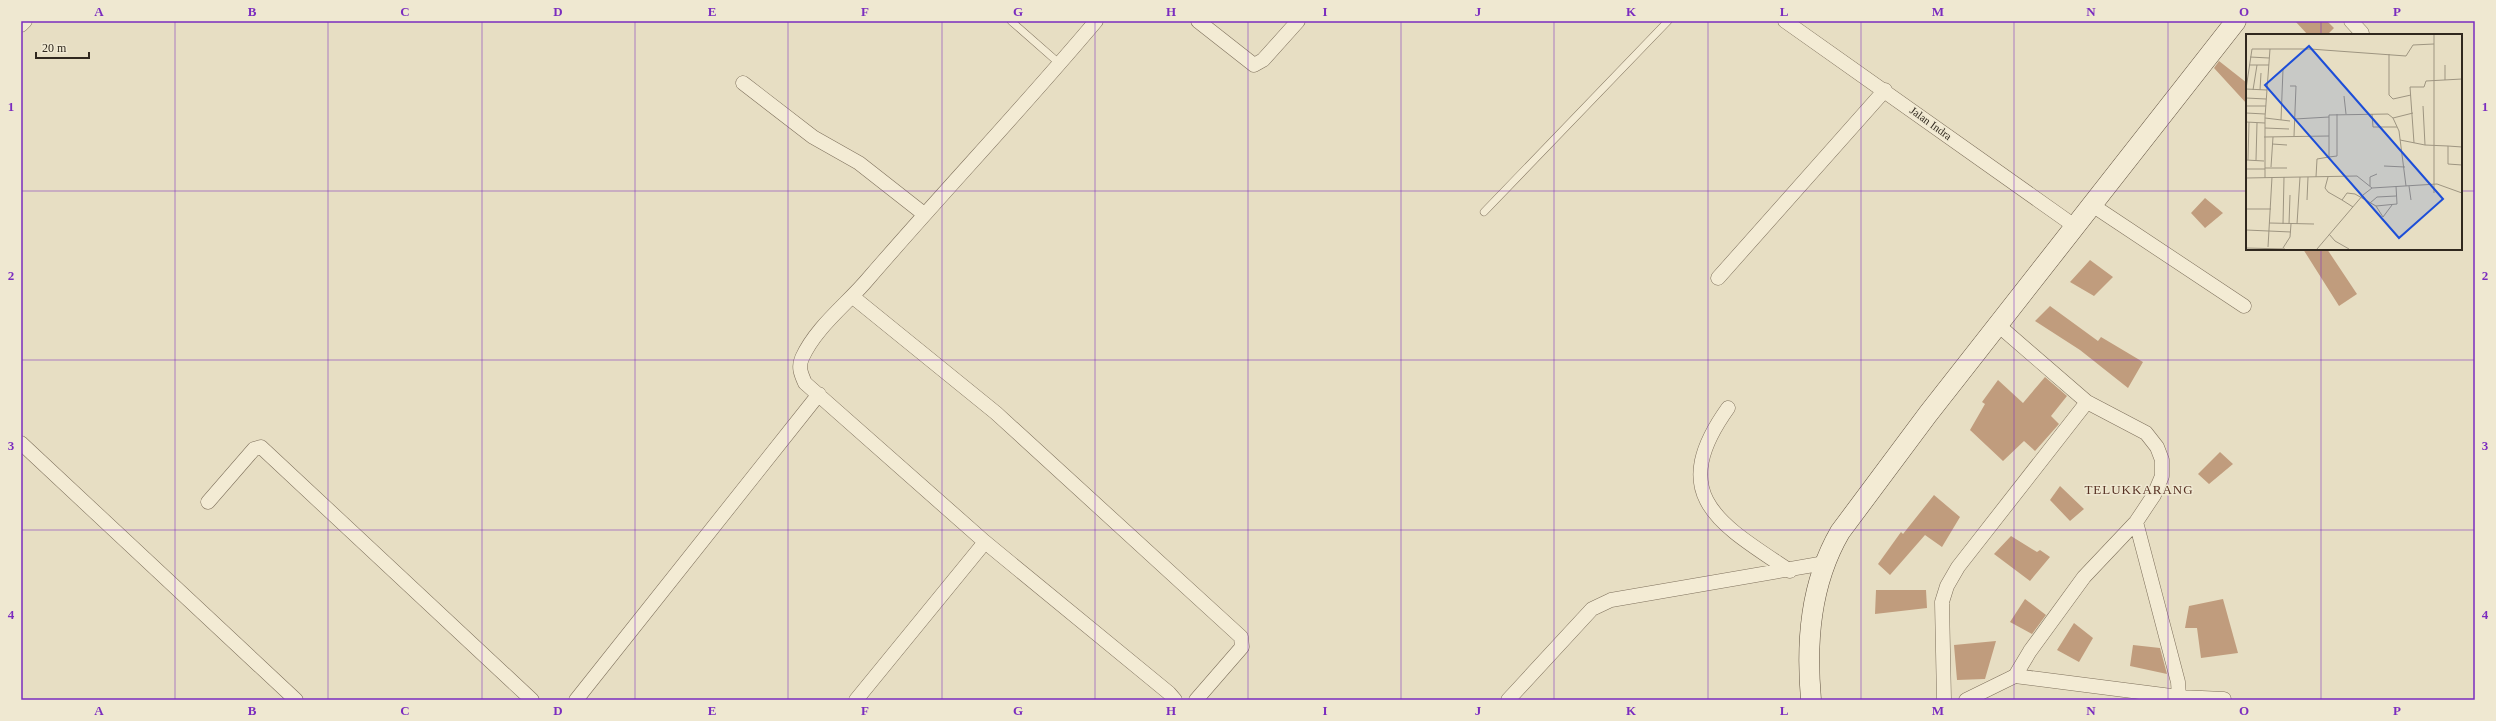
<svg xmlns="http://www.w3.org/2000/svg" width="2496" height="721" viewBox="0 0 2496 721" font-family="Georgia,serif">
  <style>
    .building { fill: #c09c7d }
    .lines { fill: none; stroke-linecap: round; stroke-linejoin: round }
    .service-casing { stroke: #7e705c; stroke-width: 8 }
    .minor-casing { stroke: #7e705c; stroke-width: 15 }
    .secondary-casing { stroke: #60513f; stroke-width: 21 }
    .service { stroke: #f3ebd4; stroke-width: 7 }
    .minor { stroke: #f3ebd4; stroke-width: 14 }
    .secondary { stroke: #f3ebd4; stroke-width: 20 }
    .grid { fill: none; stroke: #7b2cbf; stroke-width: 1; stroke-opacity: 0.55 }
    .labels { text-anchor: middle; stroke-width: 3; stroke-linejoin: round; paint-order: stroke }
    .street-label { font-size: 11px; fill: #30281e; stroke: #efe8d1 }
    .quarter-label { font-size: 13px; letter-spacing: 1px; fill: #573123; stroke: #efe8d1 }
    .inset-road { fill: none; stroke: #9e9581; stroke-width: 1 }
    .view { fill: #1d4ed8; fill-opacity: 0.15; stroke: #1d4ed8; stroke-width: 2 }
    .inset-edge { fill: none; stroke: #30281e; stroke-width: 2 }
    .neatline { fill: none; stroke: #7b2cbf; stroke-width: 1.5 }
    .grid-label { font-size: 13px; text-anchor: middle; font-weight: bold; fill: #7b2cbf }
  </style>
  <rect width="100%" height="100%" fill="#e7dec3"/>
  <!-- building -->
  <path class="building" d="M2295,21h32l7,7 -7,7h-19z
    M2219,61l28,22v21l-33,-36z
    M2205,198l18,15 -18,15 -14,-15z
    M2303,249h24l30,45 -18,12z
    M2090,260l23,17 -19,19 -24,-14z
    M2050,306l48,35 3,-4 42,25 -15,26 -48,-38 -45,-29z
    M2045,377l22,19 -16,20 8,8 -24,27 -11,-10 -21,20 -33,-31 15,-26 -3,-2 16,-22 25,23z
    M2220,452l13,12 -24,20 -11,-10z
    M2060,486l24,23 -14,12 -20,-21z
    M1934,495l26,22 -18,30 -17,-12 -35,40 -12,-11 23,-32 2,2z
    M2011,536l26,16 3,-2 10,7 -20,24 -36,-27z
    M1876,590h50l1,18 -52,6z
    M2025,599l21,16 -14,19 -22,-12z
    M2223,599l15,54 -37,5 -4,-30h-12l4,-22z
    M2074,623l19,15 -14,24 -22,-12z
    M1996,641l-11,38 -28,1 -3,-35z
    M2133,645l27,3 7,26 -37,-8z"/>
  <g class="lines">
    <!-- service casing -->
    <g class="service-casing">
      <path id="service" d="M1011,21l49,43
        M1484,212l184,-191"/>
    </g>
    <!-- minor casing -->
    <g class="minor-casing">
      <path id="minor" d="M1096,21c-74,88 -153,171 -228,258 -21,25 -52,48 -66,79 -4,9 -1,16 3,25l180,159 184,151 6,7
        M1198,21l56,44 9,-5 35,-39
        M1785,21l291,206
        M2351,21l11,12
        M21,25l4,-4
        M743,83l70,54 46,26 65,51
        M2092,205l152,101
        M1718,278l167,-188
        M853,297l143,116 245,224 1,10 -46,53
        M1728,408c-63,88 -8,116 62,163
        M21,443l275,257
        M208,502l46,-53 7,-2 271,253
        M2015,676l164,21 -1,-15 -42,-160
        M2179,697l45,2
        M576,700l243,-306
        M856,700l129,-158
        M1508,700l84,-91 19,-9 214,-37
        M1944,700l-2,-98 5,-16 11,-19 129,-165
        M1966,700l49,-24 15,-25 54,-74 52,-55 18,-27 8,-19v-16l-5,-13 -11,-14 -59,-31 -89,-77"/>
    </g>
    <!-- secondary casing -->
    <g class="secondary-casing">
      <path id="secondary" d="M1811,700c-5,-58 -1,-116 29,-168l88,-118 308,-393"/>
    </g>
    <!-- service -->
    <use href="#service" class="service"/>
    <!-- minor -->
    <use href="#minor" class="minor"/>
    <!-- secondary -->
    <use href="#secondary" class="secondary"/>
  </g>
  <!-- grid -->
  <path class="grid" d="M175,21v679M328,21v679M482,21v679M635,21v679M788,21v679M942,21v679M1095,21v679M1248,21v679M1401,21v679M1554,21v679M1708,21v679M1861,21v679M2014,21v679M2168,21v679M2321,21v14M21,191h2226M2461,191h14M2321,249v451M21,360h2454M21,530h2454"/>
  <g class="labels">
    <!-- street labels -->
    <g class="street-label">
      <text transform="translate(1931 123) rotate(36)" y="4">Jalan Indra</text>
    </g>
    <!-- quarter labels -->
    <g class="quarter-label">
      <text x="2139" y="494">TELUKKARANG</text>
    </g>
  </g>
  <!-- overview -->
  <g transform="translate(2246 34)">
    <rect width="216" height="216" fill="#e7dec3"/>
    <path class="inset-road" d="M143,20v41l4,4 18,-4M4,23l19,1M3,31h20M199,46v-15M44,52h6l-2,50M0,55l6,-40h58l96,7 7,-11 21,-1M0,55l21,1M7,56l4,-25M14,56l1,-17M98,62l2,18M0,64l20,1M0,72h20M177,72l2,39M0,79l19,1M126,80l1,13h24M19,84l25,3M147,84l20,-5M49,85l34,-2M35,86l2,-51M0,88l19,1M19,94l24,1M18,103l65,-1M154,106l25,5 23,1v18l14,1M168,109l-4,-56h14l2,-6 36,-2M26,110l15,1M202,112l14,1M83,123l8,-1v-42M0,126l18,1M2,126l1,-38M10,126l1,-37M138,132l21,1M25,133l2,-30M19,134h22M0,135h19M70,143l1,-18 12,-2v-42l59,-1 5,4 6,13 7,55M82,143l-3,11 3,4 14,8 5,-7 8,1 21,12 21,-2 -1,-18M0,144l111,-2 15,12M19,144v-61l5,-68M124,152v-9l7,-3M163,152l2,14M188,159v-158M61,166l1,-23M96,166l11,7M124,169l7,-6 19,-1M130,172l7,11 9,-12M0,175h25M23,189l45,1M37,190l1,-47M43,190l1,-29M51,190l3,-47M0,196l45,2M83,200l6,7 14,8M22,213l4,-70M0,214l39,1M37,214l7,-11 1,-13M71,215l46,-54 9,-7 65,-4 25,9"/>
    <path class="view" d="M63,12l134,153 -44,39 -134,-153z"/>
    <rect width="216" height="216" class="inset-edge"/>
  </g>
  <!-- border -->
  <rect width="2496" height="721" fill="none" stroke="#efe8d1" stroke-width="44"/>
  <!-- scale -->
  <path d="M36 52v6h53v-6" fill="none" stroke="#30281e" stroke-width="2"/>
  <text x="42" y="52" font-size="12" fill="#30281e" stroke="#efe8d1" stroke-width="3" paint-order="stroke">20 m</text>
  <rect x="22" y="22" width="2452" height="677" class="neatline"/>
  <g class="grid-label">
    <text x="99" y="16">A</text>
    <text x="252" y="16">B</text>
    <text x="405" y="16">C</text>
    <text x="558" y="16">D</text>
    <text x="712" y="16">E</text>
    <text x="865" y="16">F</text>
    <text x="1018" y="16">G</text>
    <text x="1171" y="16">H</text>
    <text x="1325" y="16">I</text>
    <text x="1478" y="16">J</text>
    <text x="1631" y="16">K</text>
    <text x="1784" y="16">L</text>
    <text x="1938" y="16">M</text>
    <text x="2091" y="16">N</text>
    <text x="2244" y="16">O</text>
    <text x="2397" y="16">P</text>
    <text x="11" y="111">1</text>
    <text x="2485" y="111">1</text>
    <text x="11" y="280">2</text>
    <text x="2485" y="280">2</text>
    <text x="11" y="450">3</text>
    <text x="2485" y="450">3</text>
    <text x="11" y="619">4</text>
    <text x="2485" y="619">4</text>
    <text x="99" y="715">A</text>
    <text x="252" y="715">B</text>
    <text x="405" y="715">C</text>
    <text x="558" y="715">D</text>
    <text x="712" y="715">E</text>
    <text x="865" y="715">F</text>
    <text x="1018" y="715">G</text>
    <text x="1171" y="715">H</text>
    <text x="1325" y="715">I</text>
    <text x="1478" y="715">J</text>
    <text x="1631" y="715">K</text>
    <text x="1784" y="715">L</text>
    <text x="1938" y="715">M</text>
    <text x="2091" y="715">N</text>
    <text x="2244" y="715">O</text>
    <text x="2397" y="715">P</text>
  </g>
</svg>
